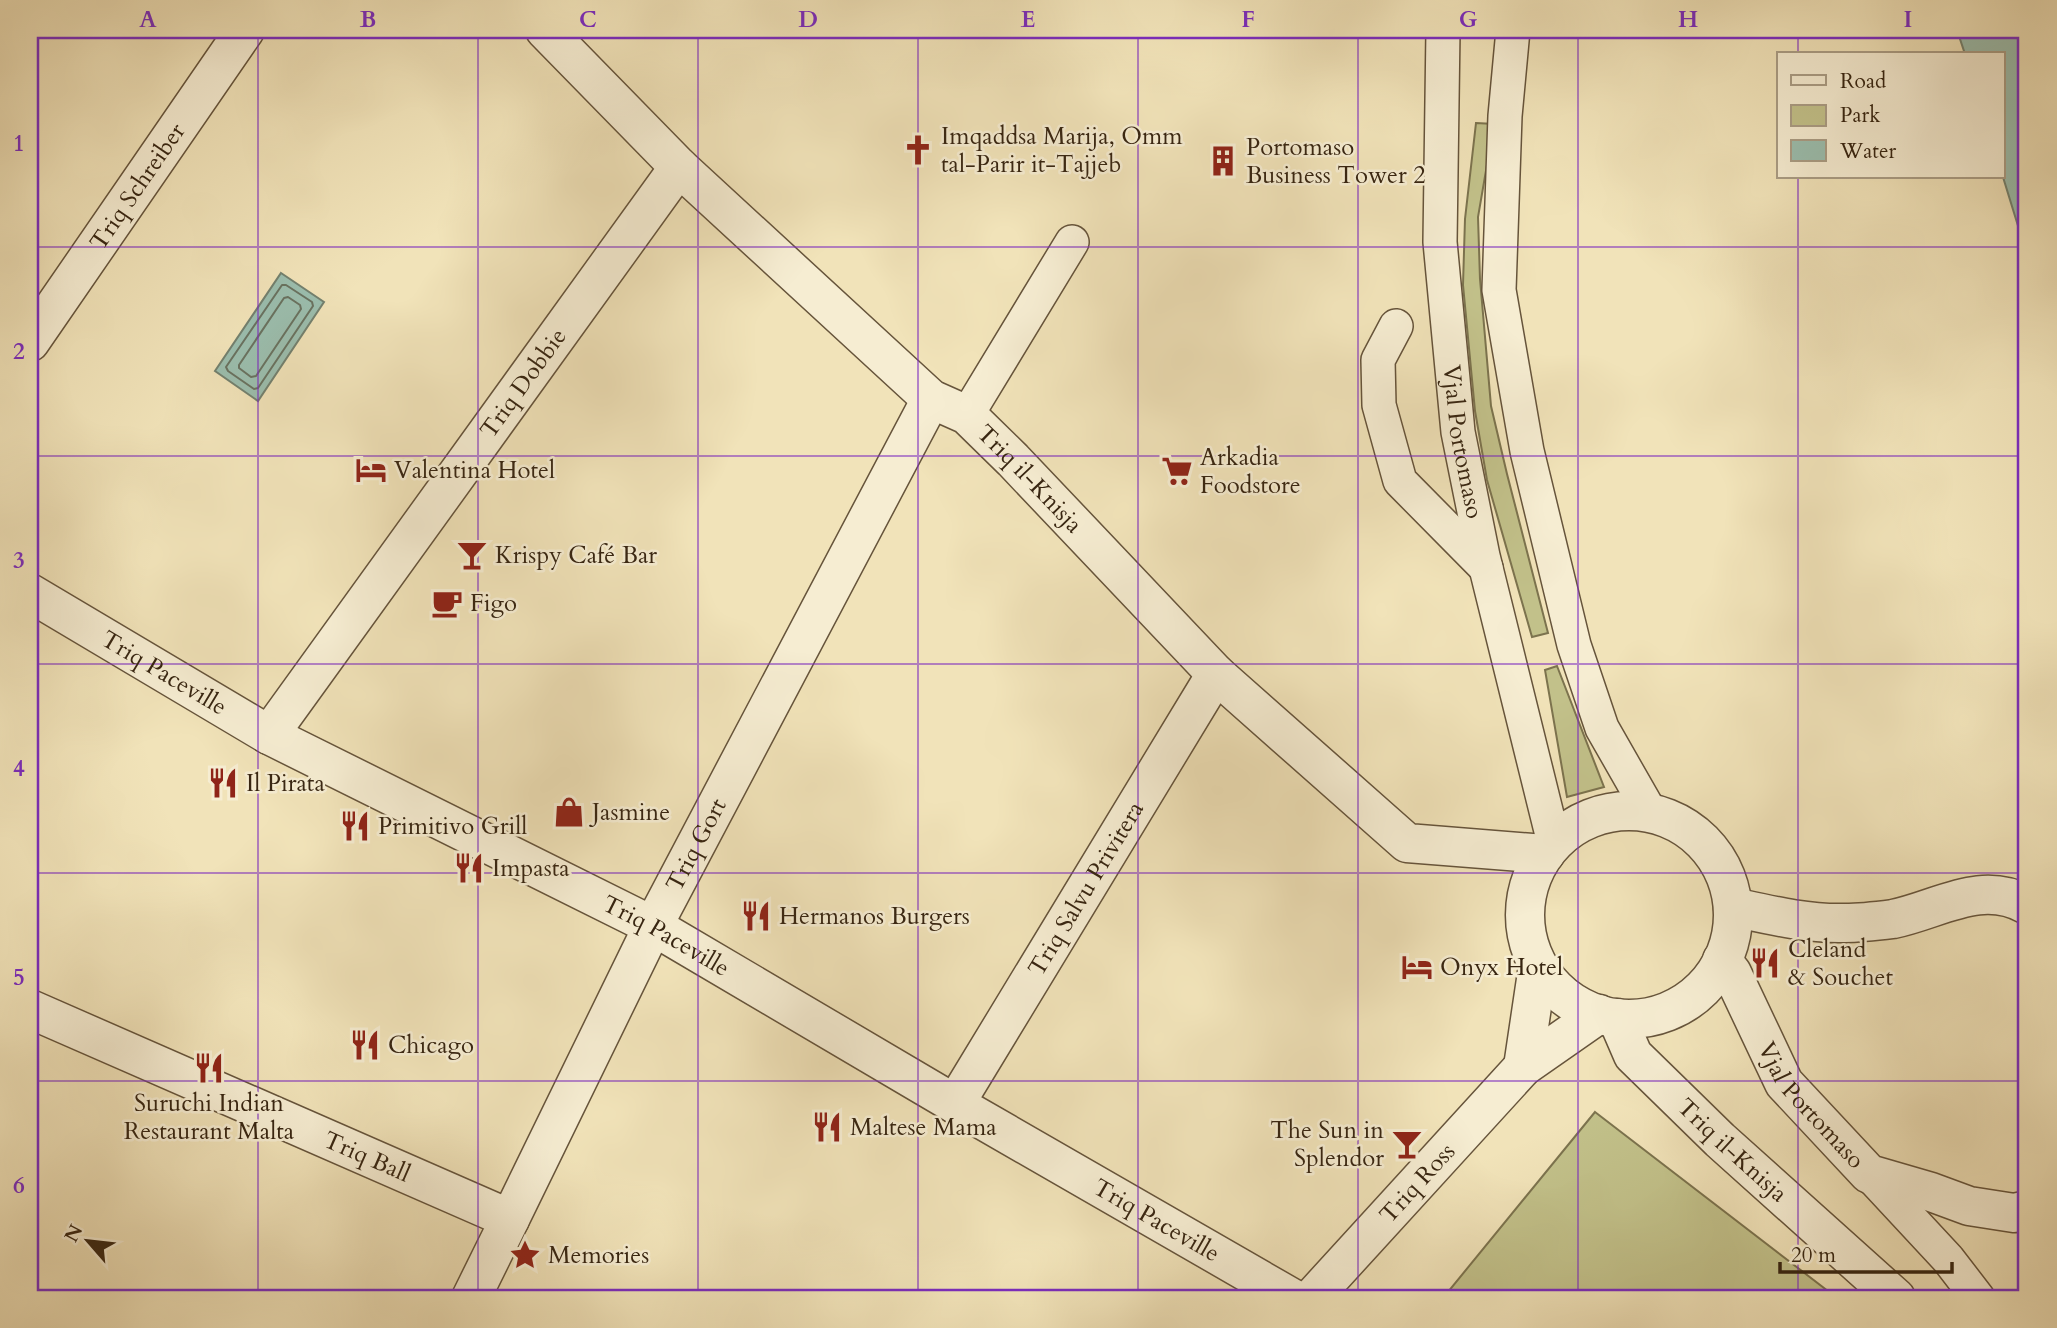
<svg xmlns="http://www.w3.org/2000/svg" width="2057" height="1328" viewBox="0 0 2057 1328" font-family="Cardo,serif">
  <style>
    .green { fill: #c2c18a; stroke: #7c734e; stroke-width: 2 }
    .water { fill: #9bbeae; stroke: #73816f; stroke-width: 2 }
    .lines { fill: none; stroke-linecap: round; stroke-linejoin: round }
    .shore { stroke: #697260; stroke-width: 2 }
    .service-casing { stroke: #66543b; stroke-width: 36 }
    .pedestrian-casing { stroke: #66543b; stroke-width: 41 }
    .minor-casing { stroke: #66543b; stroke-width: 41 }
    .service { stroke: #f6edd2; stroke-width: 33 }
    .pedestrian { stroke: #f6edd2; stroke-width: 38 }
    .minor { stroke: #f6edd2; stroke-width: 38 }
    .grid { fill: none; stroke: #7b2cbf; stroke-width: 2; stroke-opacity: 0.55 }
    .labels { text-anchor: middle; stroke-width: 5; stroke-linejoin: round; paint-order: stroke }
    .poi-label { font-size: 24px; fill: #372511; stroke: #f6edd2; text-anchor: start }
    .street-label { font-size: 24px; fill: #372511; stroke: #f6edd2 }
    .neatline { fill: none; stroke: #7b2cbf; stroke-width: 2.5 }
    .grid-label { font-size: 23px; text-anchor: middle; font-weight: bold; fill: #7b2cbf }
  </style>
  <rect width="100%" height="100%" fill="#f1e3b9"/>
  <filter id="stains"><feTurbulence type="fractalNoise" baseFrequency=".00286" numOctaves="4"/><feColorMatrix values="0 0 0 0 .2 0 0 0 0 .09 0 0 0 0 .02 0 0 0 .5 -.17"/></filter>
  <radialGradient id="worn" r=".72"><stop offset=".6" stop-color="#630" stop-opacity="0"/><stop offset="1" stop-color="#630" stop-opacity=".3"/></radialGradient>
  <!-- green -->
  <path class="green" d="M1476,123l18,1 -16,93 2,62 11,127 16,68 41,159 -16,4 -45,-157 -12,-69 -12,-126 2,-66z
    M1557,666l47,121 -37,10 -22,-127z
    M1595,1112l242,186h-394z"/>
  <!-- water -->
  <path class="water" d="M1957,30h70v225l-24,-78v-123h-38z
    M281,273l43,29 -66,99 -43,-30z"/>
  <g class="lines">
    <!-- shore -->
    <path class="shore" d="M282,285h4l26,17 1,4 -55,82 -4,1 -26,-18 -2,-4z
      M288,297l12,8 1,4 -45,67 -5,1 -12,-9v-3l45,-67z"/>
    <!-- service casing -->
    <g class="service-casing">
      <g id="service">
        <path id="s1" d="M1443,30l-3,212 18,190 25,124 71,287"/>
        <path d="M1513,30l-8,86 -6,174 28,161 47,194 28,83 48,84"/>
        <path d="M1396,326l-18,34 1,45 21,76 86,87"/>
        <path d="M967,415l105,-173"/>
        <path d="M1869,1174l79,85 30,39"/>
      </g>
    </g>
    <!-- pedestrian casing -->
    <g class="pedestrian-casing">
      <path id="pedestrian" d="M1733,907c37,8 74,17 112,16 15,0 32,-2 48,-4 45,-9 88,-40 134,-14
        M471,1298l39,-79"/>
    </g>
    <!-- minor casing -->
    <g class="minor-casing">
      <g id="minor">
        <path id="s2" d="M545,30l134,137 252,232 36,16 46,45 203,214 191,169 138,11"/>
        <path id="s3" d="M30,342l215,-312"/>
        <path id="s4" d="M30,593l239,142 384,191 302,178 337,194"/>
        <path id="s5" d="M269,735l410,-568"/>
        <circle cx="1629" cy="915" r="104"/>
        <path id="s6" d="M1722,960l10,13 52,110 85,91 62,18 38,14 45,7 13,-3"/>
        <path id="s7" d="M30,1009l480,210 143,-293 278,-527"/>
        <path id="s8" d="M1617,1018l16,37 87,85 176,158"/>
        <path d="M1523,1067l15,-101"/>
        <path id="s9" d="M955,1104l261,-430"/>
        <path id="s10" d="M1312,1298l211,-231 76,-53"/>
      </g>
    </g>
    <!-- service -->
    <use href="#service" class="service"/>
    <!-- pedestrian -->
    <use href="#pedestrian" class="pedestrian"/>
    <!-- minor -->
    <use href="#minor" class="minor"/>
  </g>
  <!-- grid -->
  <path class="grid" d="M258,30v1268M478,30v1268M698,30v1268M918,30v1268M1138,30v1268M1358,30v1268M1578,30v1268M1798,30v24M1798,177v1121M30,247h1997M30,456h1997M30,664h1997M30,873h1997M30,1081h1997"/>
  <!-- icons -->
  <defs>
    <g id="church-bare" transform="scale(2.415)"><path d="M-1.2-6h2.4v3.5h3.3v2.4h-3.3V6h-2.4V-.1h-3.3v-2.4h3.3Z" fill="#8f2418" stroke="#f6edd2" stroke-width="2.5" paint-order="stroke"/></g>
    <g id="building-bare" transform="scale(2.415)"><path d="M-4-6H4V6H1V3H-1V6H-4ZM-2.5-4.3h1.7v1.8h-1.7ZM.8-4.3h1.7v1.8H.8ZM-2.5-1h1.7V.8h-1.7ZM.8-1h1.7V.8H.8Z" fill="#8f2418" stroke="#f6edd2" stroke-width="2.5" paint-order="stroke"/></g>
    <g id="hotel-bare" transform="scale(2.415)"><path d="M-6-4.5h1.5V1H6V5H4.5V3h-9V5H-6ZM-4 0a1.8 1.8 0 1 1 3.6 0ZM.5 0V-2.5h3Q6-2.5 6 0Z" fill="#8f2418" stroke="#f6edd2" stroke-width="2.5" paint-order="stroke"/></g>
    <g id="supermarket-bare" transform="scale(2.415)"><path d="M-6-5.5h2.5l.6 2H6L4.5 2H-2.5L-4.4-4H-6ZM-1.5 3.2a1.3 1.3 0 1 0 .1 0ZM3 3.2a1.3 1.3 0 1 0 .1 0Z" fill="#8f2418" stroke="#f6edd2" stroke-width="2.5" paint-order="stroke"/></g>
    <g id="bar-bare" transform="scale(2.415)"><path d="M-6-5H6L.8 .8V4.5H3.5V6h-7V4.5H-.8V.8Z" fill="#8f2418" stroke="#f6edd2" stroke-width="2.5" paint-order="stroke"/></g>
    <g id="cafe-bare" transform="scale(2.415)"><path d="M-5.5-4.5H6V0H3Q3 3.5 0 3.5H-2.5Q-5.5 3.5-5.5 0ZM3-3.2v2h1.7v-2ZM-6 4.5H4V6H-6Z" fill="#8f2418" stroke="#f6edd2" stroke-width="2.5" paint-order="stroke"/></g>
    <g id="restaurant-bare" transform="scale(2.415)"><path d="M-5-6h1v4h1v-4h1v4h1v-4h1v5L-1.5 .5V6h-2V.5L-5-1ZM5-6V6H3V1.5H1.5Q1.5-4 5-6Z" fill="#8f2418" stroke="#f6edd2" stroke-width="2.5" paint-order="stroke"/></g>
    <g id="shop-bare" transform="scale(2.415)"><path d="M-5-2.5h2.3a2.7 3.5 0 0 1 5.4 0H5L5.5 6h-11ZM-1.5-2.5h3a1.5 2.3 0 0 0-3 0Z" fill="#8f2418" stroke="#f6edd2" stroke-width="2.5" paint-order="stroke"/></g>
    <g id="sight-bare" transform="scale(2.415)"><path d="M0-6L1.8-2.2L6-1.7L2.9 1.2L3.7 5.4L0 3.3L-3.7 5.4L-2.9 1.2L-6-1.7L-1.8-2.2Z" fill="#8f2418" stroke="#f6edd2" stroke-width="2.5" paint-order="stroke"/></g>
  </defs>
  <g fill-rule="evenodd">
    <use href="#church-bare" x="918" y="150"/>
    <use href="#building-bare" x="1223" y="161"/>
    <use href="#hotel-bare" x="371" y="470"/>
    <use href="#supermarket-bare" x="1177" y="471"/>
    <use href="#bar-bare" x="472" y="555"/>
    <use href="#cafe-bare" x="447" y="603"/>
    <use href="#restaurant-bare" x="223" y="783"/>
    <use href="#shop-bare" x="569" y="812"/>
    <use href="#restaurant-bare" x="355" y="826"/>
    <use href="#restaurant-bare" x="469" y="868"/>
    <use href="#restaurant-bare" x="756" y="916"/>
    <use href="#restaurant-bare" x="1765" y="963"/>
    <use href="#hotel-bare" x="1417" y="967"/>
    <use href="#restaurant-bare" x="365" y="1045"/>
    <use href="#restaurant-bare" x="209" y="1068"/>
    <use href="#restaurant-bare" x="827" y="1127"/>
    <use href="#bar-bare" x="1407" y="1144"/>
    <use href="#sight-bare" x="525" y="1255"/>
  </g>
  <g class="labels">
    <!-- poi labels -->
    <g class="poi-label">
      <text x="941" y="144">Imqaddsa Marija, Omm<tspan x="941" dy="28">tal-Parir it-Tajjeb</tspan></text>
      <text x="1246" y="155">Portomaso<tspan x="1246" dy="28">Business Tower 2</tspan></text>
      <text x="1200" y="465">Arkadia<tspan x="1200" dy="28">Foodstore</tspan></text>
      <text x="394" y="478">Valentina Hotel</text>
      <text x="495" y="563">Krispy Café Bar</text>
      <text x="470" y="611">Figo</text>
      <text x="246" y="791">Il Pirata</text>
      <text x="592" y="820">Jasmine</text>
      <text x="378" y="834">Primitivo Grill</text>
      <text x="492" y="876">Impasta</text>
      <text x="779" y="924">Hermanos Burgers</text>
      <text x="1788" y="957">Cleland<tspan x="1788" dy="28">&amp; Souchet</tspan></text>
      <text x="1440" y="975">Onyx Hotel</text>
      <text x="388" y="1053">Chicago</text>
      <text x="209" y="1111" text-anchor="middle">Suruchi Indian<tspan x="209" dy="28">Restaurant Malta</tspan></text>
      <text x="850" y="1135">Maltese Mama</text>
      <text x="1384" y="1138" text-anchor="end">The Sun in<tspan x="1384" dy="28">Splendor</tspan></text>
      <text x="548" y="1263">Memories</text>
    </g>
    <!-- street labels -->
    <g class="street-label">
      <text dy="8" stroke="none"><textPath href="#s3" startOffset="189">Triq Schreiber</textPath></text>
      <text dy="8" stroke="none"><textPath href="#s5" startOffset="434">Triq Dobbie</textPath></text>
      <text dy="8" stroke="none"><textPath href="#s1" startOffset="413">Vjal Portomaso</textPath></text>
      <text dy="8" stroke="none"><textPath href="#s2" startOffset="663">Triq il-Knisja</textPath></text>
      <text dy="8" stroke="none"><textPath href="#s4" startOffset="156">Triq Paceville</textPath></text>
      <text dy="8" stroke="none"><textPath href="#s7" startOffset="942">Triq Gort</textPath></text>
      <text dy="8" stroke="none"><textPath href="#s9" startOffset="252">Triq Salvu Privitera</textPath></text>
      <text dy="8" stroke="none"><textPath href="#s4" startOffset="723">Triq Paceville</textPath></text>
      <text dy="8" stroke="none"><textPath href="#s6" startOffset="172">Vjal Portomaso</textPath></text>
      <text dy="8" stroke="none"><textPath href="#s8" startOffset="178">Triq il-Knisja</textPath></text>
      <text dy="8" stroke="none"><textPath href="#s7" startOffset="368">Triq Ball</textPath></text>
      <text dy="8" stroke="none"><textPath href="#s10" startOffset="156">Triq Ross</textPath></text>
      <text dy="8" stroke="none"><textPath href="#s4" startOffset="1290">Triq Paceville</textPath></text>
    </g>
  </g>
  <!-- margin -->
  <rect width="2057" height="1328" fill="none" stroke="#f1e3b9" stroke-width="77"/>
  <!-- legend -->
  <rect x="1777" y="52" width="228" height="126" fill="#f6edd2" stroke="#aa9d85" stroke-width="2"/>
  <rect x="1791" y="75" width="35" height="10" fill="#f6edd2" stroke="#aa9d85" stroke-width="2"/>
  <text x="1840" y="88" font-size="21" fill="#372511">Road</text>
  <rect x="1791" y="105" width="35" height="21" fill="#c2c18a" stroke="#aa9d85" stroke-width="2"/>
  <text x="1840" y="122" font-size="21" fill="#372511">Park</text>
  <rect x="1791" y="140" width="35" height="21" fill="#9bbeae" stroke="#aa9d85" stroke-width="2"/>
  <text x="1840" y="158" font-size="21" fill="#372511">Water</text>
  <!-- north arrow -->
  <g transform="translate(88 1241) rotate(298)" stroke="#f6edd2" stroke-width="5" paint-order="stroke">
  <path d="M0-5L12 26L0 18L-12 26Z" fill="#372511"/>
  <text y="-10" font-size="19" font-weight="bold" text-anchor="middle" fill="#372511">N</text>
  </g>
  <!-- scale -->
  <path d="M1780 1262v10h172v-10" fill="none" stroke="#372511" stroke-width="3.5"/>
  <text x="1791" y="1262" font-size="21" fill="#372511" stroke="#f6edd2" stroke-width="5" paint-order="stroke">20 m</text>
  <rect x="38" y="38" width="1980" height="1252" class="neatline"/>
  <g class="grid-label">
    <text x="148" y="27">A</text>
    <text x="368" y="27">B</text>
    <text x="588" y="27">C</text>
    <text x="808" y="27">D</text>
    <text x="1028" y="27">E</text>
    <text x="1248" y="27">F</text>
    <text x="1468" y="27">G</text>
    <text x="1688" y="27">H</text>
    <text x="1908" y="27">I</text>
    <text x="19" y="151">1</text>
    <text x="19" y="359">2</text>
    <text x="19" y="568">3</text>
    <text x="19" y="776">4</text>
    <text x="19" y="985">5</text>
    <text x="19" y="1193">6</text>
  </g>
  <rect width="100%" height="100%" filter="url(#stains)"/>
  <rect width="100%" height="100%" fill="url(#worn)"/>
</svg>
